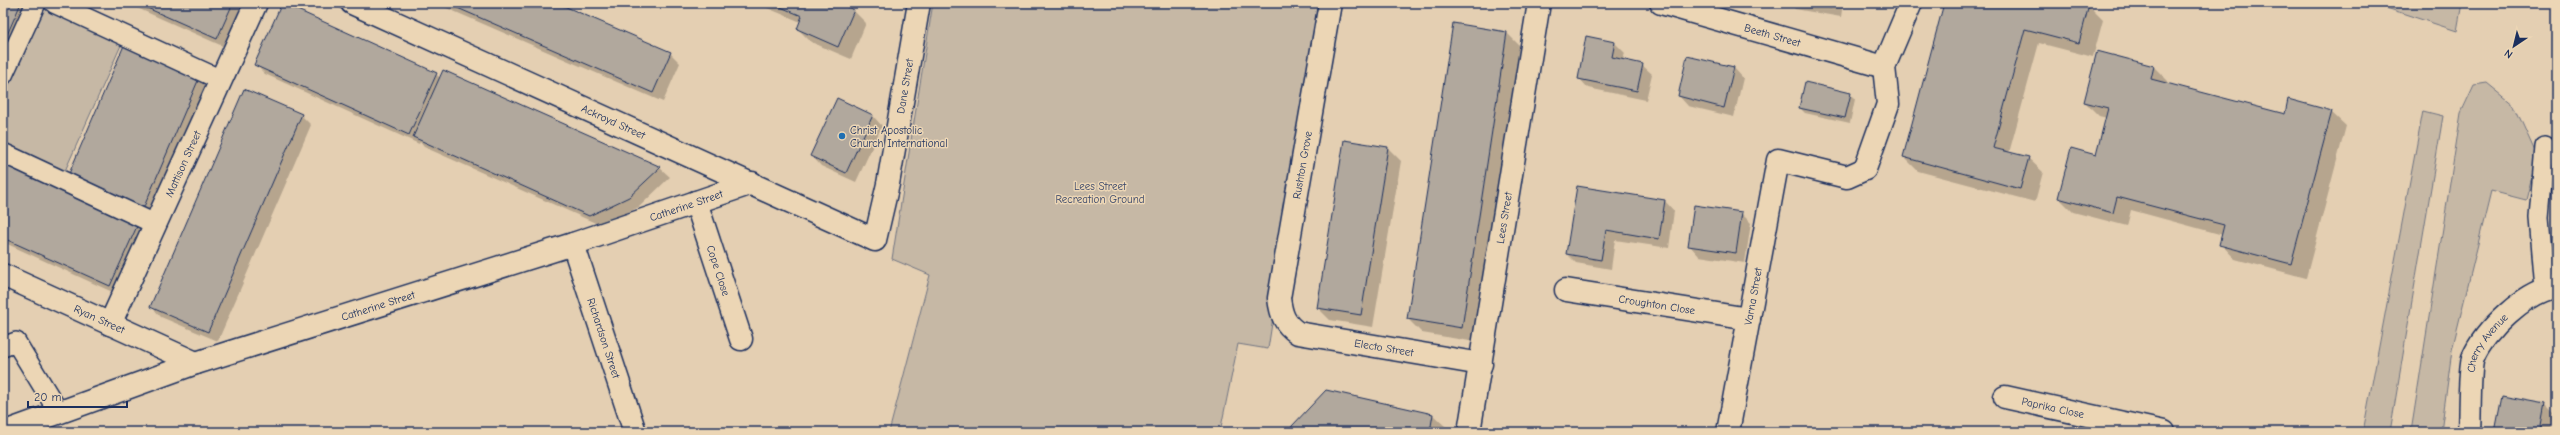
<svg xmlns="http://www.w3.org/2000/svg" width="2560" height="435" viewBox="0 0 2560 435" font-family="'Comic Neue',sans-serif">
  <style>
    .green { fill: #c6b8a5; stroke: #707482 }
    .shadow { fill: #0003 }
    .building { fill: #b1a89d; stroke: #1b2f5e }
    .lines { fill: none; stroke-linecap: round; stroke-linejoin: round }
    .lane-casing { stroke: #1b2f5e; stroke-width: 22 }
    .street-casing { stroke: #1b2f5e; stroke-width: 25 }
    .lane { stroke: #ecd6b5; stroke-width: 19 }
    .street { stroke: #ecd6b5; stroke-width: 22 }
    .rail { stroke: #1b2f5e; stroke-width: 3 }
    .poi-dot { fill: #1f6fb2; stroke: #ecd6b5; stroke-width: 1.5 }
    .labels { text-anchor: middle; stroke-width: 3; stroke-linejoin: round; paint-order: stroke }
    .street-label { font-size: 11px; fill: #1b2f5e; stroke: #ecd6b5 }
    .poi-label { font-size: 11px; fill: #1b2f5e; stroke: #ecd6b5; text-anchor: start }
    .park-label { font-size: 11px; fill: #354469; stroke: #ecd6b5 }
  </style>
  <rect width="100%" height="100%" fill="#e4cfb2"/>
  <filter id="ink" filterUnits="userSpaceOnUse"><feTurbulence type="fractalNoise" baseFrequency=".025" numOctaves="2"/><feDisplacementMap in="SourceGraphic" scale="8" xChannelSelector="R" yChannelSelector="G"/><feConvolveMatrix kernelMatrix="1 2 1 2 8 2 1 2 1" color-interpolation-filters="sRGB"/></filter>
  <g filter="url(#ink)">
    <!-- green -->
    <path class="green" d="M933,3h389l-54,346 -30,-5 -18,88h-331l41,-157 -38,-16z
      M2371,3h91l-5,28z
      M43,7l79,36 -58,130 -61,-27v-48z
      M2487,83l27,22 23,51 -11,44 -35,-9 -39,159 -11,82h-30l50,-319 13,-28z
      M2423,111l20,5 -53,316h-27z"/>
    <!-- shadow -->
    <path class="shadow" d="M3,3h32l-32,71z
      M126,3h121l-20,45z
      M435,3h119l116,50 10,10 -17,39z
      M755,3h81l17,7 13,13 -15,36 -40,-17 -13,-13 3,-7z
      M1790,3h53l-2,14 -46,-8z
      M1945,3h131l13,3 14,14 -10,37 -54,-14 -30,110 19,5 15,14 -8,30 -117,-31 -14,-14z
      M1507,33l14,14 -45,295 -54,-9 -14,-14z
      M1587,37l28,6 10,10 -2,7 19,5 10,9 -6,26 -58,-12 -9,-10z
      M256,65l180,9 4,4 4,-7 216,97 10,9 -31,30 -39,18 -176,-78 -4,-5 -1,2 -154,-70z
      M2154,67l14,14 -1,3 119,31 45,-3 15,14 -40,152 -71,-19 -14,-15 2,-9 -92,-25 -4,16 -54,-14 -14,-14 38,-42 10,-38 -8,-2 -14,-14z
      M1734,68l9,10 -9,39 -46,-11 -9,-10z
      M200,77l10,10 -57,131 -74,-33z
      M1850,94l5,5 -5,24 -45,-10 -5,-5z
      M838,99l35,17 9,10 -26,56 -35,-16 -9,-10z
      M301,115l10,10 -93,216 -57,-24 -9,-10z
      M1345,141l43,7 13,13 -28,166 -43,-7 -12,-12z
      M3,165l134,60 10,10 -28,60 -116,-53z
      M1577,187l88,14 9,10 -5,37 -54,-8 -4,29 -35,-6 -9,-9z
      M1741,213l10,10 -6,40 -46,-7 -9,-10z
      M1326,391l107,24 13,12 -1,5h-154z
      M2544,405l10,10 -3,17h-55z"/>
    <!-- building -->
    <path class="building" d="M3,3h18l-18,41z
      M136,3h97l-16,36z
      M282,3l155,70 -28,62 -155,-70z
      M446,3h111l114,49 -18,41z
      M771,3h68l15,7 -16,37 -41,-18 5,-13z
      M1804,3h28l-1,5z
      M1944,3h136l9,2 -10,38 -54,-14 -32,119 36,9 -9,32 -117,-32z
      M1453,23l54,9 -45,296 -55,-9z
      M1586,36l29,6 -3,15 31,7 -6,27 -59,-12z
      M125,43l75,33 -57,133 -75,-33z
      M2097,51l57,15 -3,13 134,35 3,-15 44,12 -41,153 -72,-19 5,-20 -107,-28 -4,16 -55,-15 13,-50 25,7 12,-47 -24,-6z
      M1687,56l47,11 -10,41 -46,-12z
      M443,70l218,97 -32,30 -40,19 -176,-79z
      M1805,82l46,11 -6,25 -46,-10z
      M244,89l58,25 -94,218 -58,-25z
      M837,98l36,17 -27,58 -36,-17z
      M1344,140l44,7 -27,168 -44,-7z
      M3,164l135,60 -28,62 -107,-48z
      M1577,186l88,14 -6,39 -53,-9 -5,30 -35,-6z
      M1694,205l48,7 -6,41 -48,-7z
      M1326,390l107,24 -3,18h-79l-11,-2 -2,2h-48l2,-6z
      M2502,396l43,8 -5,28h-45z"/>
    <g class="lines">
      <!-- lane casing -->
      <g class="lane-casing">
        <path id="lane" d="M54,3l167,77
          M3,75l33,-72
          M3,153l152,71
          M2545,288l-6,-71 6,-70
          M3,347l13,-5 42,69"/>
      </g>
      <!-- street casing -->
      <g class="street-casing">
        <g id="street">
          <path id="s1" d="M352,3l523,237 13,-56 31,-181"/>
          <path id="s2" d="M1330,3l-51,295c2,16 5,26 19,35l183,31"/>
          <path id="s3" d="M1661,3l223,64"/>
          <path id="s4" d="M696,202l45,137"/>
          <path id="s5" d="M573,244l62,188"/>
          <path id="s6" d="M3,275l193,88"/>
          <path id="s7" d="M1566,290l183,29"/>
          <path id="s8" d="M110,324l146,-321"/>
          <path id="s9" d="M2005,397l159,35"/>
          <path id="s10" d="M5,432l191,-69 377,-119 179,-61"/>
          <path id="s11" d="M1469,432l70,-429"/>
          <path id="s12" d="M1728,432l50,-272 69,17 18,-8 23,-65 -4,-37 27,-64"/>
          <path id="s13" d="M2469,432c1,-14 0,-64 4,-74 11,-27 55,-69 84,-71"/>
        </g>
      </g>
      <!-- lane -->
      <use href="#lane" class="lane"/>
      <!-- street -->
      <use href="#street" class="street"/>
      <!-- rail -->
      <path class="rail" d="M2556,3h1"/>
    </g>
  </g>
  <!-- markers -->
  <circle class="poi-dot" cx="842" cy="136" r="4"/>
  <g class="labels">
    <!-- street labels -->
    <g class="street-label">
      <text dy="4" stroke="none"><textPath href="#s3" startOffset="116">Beeth Street</textPath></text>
      <text dy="4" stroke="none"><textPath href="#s1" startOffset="731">Dane Street</textPath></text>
      <text dy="4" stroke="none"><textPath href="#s1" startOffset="287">Ackroyd Street</textPath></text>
      <text dy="4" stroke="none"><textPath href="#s8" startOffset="176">Mattison Street</textPath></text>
      <text transform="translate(1302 165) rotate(-80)" y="4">Rushton Grove</text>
      <text dy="4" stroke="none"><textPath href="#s10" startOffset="718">Catherine Street</textPath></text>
      <text dy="4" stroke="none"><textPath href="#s11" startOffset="217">Lees Street</textPath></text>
      <text dy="4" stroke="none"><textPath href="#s4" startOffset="72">Cope Close</textPath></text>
      <text dy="4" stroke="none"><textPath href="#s12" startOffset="138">Varna Street</textPath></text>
      <text dy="4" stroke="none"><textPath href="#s7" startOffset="92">Croughton Close</textPath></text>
      <text dy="4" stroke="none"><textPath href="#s10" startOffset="394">Catherine Street</textPath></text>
      <text dy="4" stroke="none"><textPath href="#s6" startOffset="106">Ryan Street</textPath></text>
      <text dy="4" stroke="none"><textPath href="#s5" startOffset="99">Richardson Street</textPath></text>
      <text dy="4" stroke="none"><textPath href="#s13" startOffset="94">Cherry Avenue</textPath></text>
      <text dy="4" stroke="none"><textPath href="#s2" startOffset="428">Electo Street</textPath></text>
      <text dy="4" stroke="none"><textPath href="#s9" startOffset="49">Paprika Close</textPath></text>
    </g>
    <!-- poi labels -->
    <g class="poi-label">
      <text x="850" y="134">Christ Apostolic<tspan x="850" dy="13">Church International</tspan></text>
    </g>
    <!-- park labels -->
    <g class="park-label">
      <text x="1100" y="190">Lees Street<tspan x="1100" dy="13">Recreation Ground</tspan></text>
    </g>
  </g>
  <!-- margin -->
  <rect width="2560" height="435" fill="none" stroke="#ecd6b5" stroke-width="16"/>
  <rect x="8" y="8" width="2544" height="419" fill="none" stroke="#1b2f5e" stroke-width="1.5" filter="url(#ink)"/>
  <!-- north arrow -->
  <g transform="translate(2514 46) rotate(215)" stroke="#ecd6b5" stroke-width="3" paint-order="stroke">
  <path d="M0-3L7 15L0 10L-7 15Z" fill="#1b2f5e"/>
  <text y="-6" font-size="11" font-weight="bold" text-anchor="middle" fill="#1b2f5e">N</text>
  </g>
  <!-- scale -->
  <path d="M28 401v6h99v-6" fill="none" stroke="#1b2f5e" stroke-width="2"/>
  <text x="34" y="401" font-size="12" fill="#1b2f5e" stroke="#ecd6b5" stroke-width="3" paint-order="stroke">20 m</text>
</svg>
